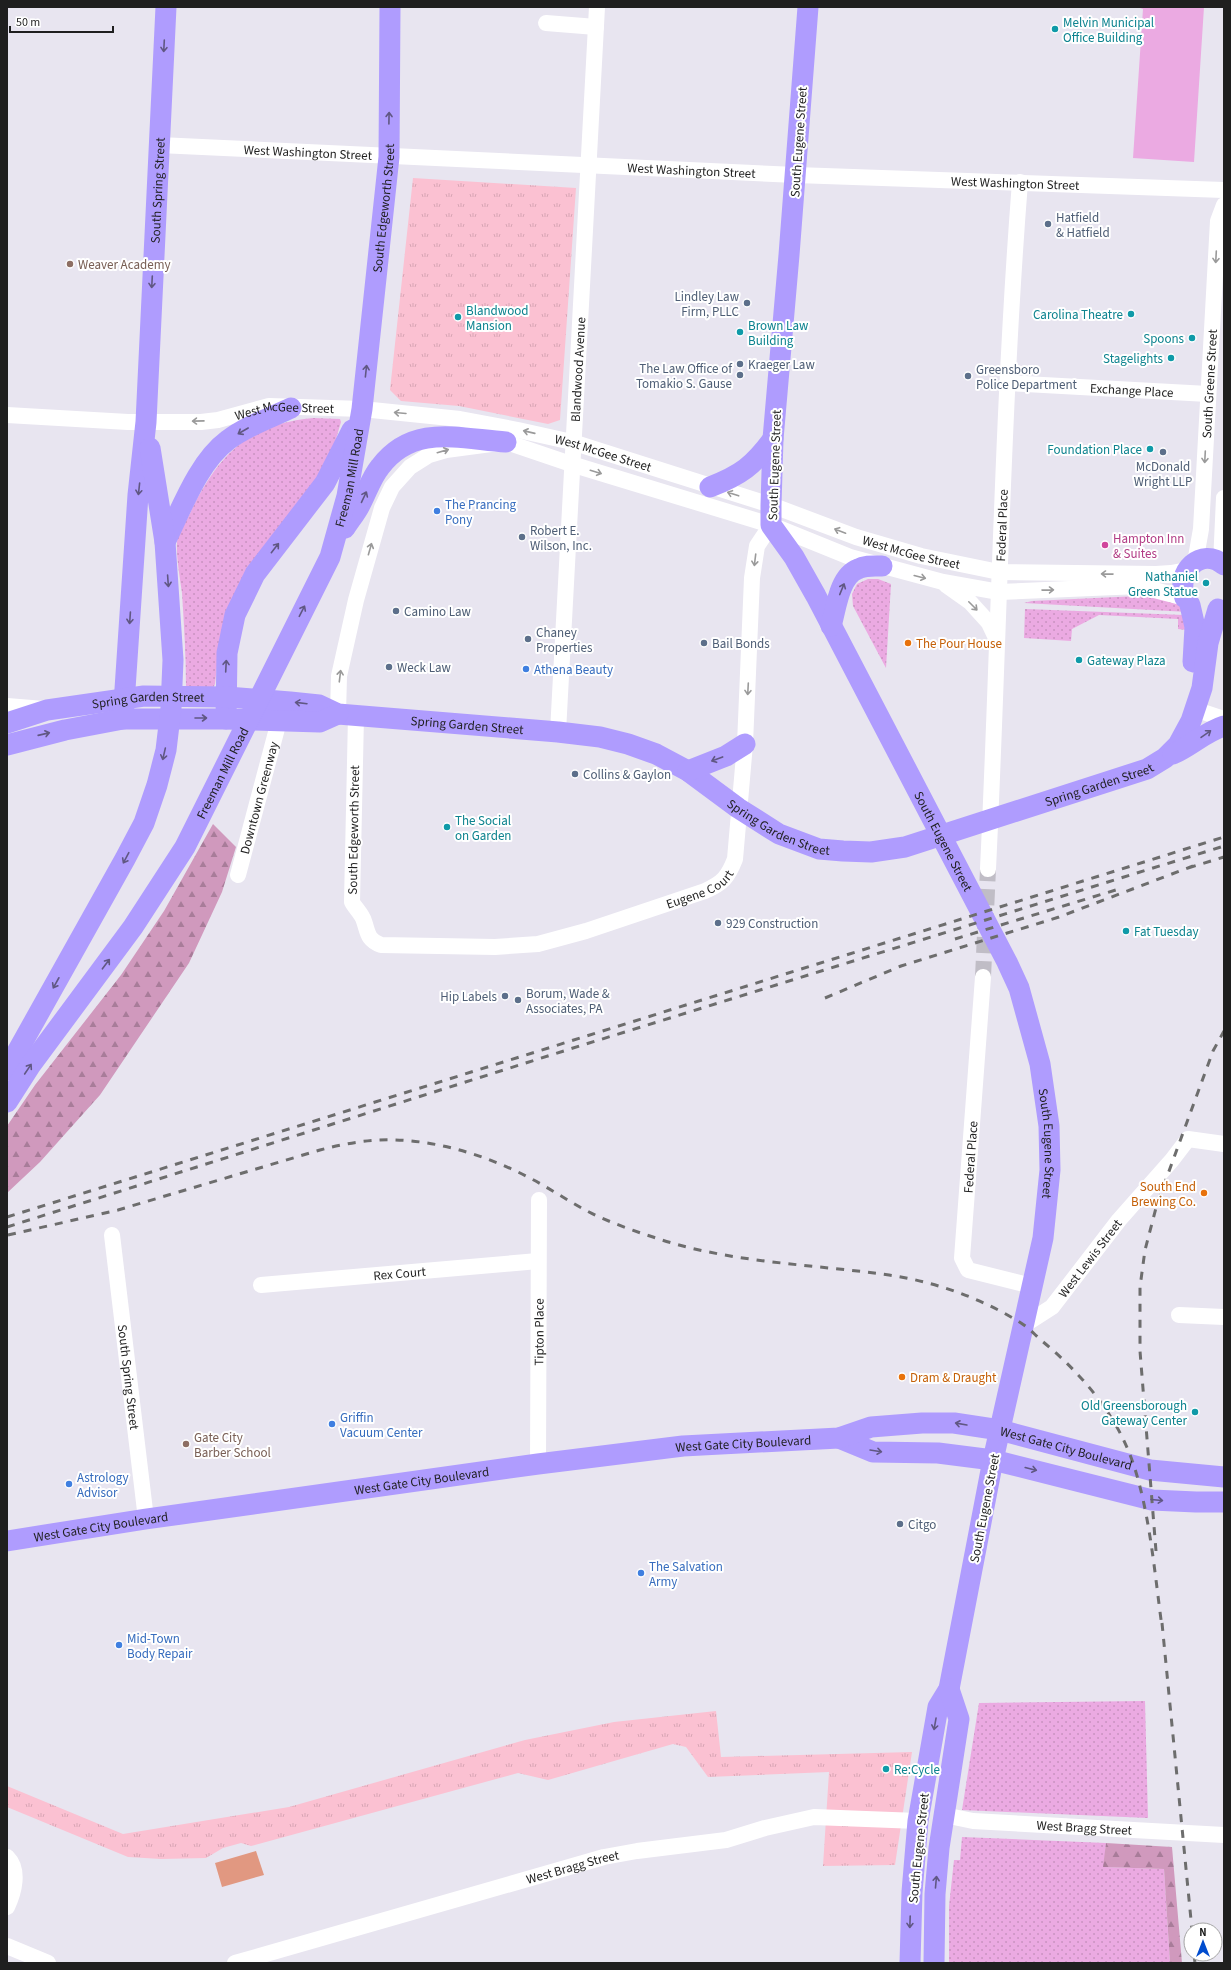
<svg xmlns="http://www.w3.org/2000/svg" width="1231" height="1970" viewBox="0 0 1231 1970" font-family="'Source Sans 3',sans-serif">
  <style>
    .grass { fill: url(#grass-dots) }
    .forest { fill: url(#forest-firs) }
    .park { fill: url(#park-tufts) }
    .garden { fill: #ebaae2 }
    .pitch { fill: #e19881 }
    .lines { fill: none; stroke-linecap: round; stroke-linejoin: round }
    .minor-tunnel { stroke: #c0bdc6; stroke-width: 16; stroke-dasharray: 16 8; stroke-linecap: butt }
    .minor { stroke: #fff; stroke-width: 16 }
    .major { stroke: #af9cfe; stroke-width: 21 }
    .rail { stroke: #6d6d6d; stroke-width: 3; stroke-dasharray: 8 8; stroke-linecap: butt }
    .oneway { stroke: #605783 }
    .oneway2 { stroke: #9a9a9a }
    .culture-dot { fill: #0f9aa8; stroke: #fff; stroke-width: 1.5 }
    .service-dot { fill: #5c6f8a; stroke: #fff; stroke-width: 1.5 }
    .education-dot { fill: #8d6e63; stroke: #fff; stroke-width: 1.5 }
    .shop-dot { fill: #3f7fe0; stroke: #fff; stroke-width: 1.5 }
    .hotel-dot { fill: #d1479c; stroke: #fff; stroke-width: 1.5 }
    .food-dot { fill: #e8710a; stroke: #fff; stroke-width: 1.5 }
    .labels { text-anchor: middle; stroke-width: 4; stroke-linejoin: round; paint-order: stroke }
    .culture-label { font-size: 13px; fill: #0d838f; stroke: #fff; text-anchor: start }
    .street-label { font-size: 13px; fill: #1f1f1f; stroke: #fff }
    .service-label { font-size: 13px; fill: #4e5e75; stroke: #fff; text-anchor: start }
    .education-label { font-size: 13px; fill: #785e54; stroke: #fff; text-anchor: start }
    .shop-label { font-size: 13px; fill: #366cbe; stroke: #fff; text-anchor: start }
    .hotel-label { font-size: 13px; fill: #b23c85; stroke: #fff; text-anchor: start }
    .food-label { font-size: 13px; fill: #c56008; stroke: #fff; text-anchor: start }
  </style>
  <defs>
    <pattern id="grass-dots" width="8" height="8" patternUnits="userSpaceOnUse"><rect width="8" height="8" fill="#ebaae2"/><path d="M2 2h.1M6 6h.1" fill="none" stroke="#c992c1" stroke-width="1.8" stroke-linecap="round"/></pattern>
    <pattern id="forest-firs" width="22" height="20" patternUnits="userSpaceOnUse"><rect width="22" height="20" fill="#d099bd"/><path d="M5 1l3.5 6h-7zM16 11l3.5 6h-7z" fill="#a87c99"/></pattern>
    <pattern id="park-tufts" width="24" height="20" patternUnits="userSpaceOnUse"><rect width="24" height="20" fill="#fbc1d2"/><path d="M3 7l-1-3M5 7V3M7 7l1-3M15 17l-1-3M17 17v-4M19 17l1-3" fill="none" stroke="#d7a5b4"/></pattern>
  </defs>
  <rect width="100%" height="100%" fill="#e8e5f0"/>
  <!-- grass -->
  <path class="grass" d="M313,418l27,1 1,3 -13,44 -108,172 -5,46 -2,4 -27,-1c0,-31 -2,-62 -4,-94 -2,-15 -6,-36 -5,-51 1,-10 11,-23 15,-33 27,-55 57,-85 121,-91z
    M868,579h10l13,5 -5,84 -33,-62 -1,-12 5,-10z
    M1144,591l31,8 13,13 -164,-9 8,-2 106,-5z
    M1025,609l159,6 2,15 -8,-1v-10l-79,-4 -27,14 -1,12 -47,-3z
    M1145,1701l3,117 -186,-8 17,-107z
    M962,1837l144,6 -2,24 60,2 6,94h-221v-57l5,-46h6z"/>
  <!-- forest -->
  <path class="forest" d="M213,824l23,23 -14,45 -33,71 -89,132 -60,67 -33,31v-67l28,-41 86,-110 43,-64z
    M1106,1843l66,4 10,116h-12l-6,-94 -61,-2z"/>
  <!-- park -->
  <path class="park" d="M413,178l163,10 -16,232 -12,4 -89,-18 -58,-5 -11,-11z
    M716,1711l5,46 191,-5 -17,113 -72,1 6,-94 -121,5 -22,-30 -13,-3 -125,36 -30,-7 -267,73 -10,-3 -18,5 -17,10 -45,1 -33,-2 -121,-50v-21l116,48 166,-27 236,-67 89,-18z"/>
  <!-- garden -->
  <path class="garden" d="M1137,7h67l-10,155 -61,-4 10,-149z"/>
  <!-- pitch -->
  <path class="pitch" d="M256,1851l8,24 -42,12 -7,-24z"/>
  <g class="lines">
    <!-- minor-tunnel -->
    <path class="minor-tunnel" d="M983,977l5,-108"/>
    <!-- minor -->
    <g class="minor">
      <path d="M546,23l50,4"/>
      <path id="s1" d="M159,145l637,30 428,15"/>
      <path id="s2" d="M1008,383l200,11"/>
      <path id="s3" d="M7,415l121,7h73l17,-2 51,-14 93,3 98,10 58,11 54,12 199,63 85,32 65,19 78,16 157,2 15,-1 16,-3"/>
      <path id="s4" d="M1195,563l6,-34 17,-308 6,-16"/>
      <path d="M1221,563l3,-65"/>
      <path d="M946,585l24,17 19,21 8,17"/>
      <path d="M7,706l37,3"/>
      <path d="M1194,709l30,10"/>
      <path d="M338,714l1,-38 17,-76 26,-92 10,-21 18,-20 19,-12 17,-5 60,-8 65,22 200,61 79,32 93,25 56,10 140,-6 46,12 5,7"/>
      <path id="s5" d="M356,716l-4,186c3,6 10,12 12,19 4,11 3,19 17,24l114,2 43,-3 48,-13 119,-40c18,-8 23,-14 30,-32l10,-115 7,-166 5,-32 14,-21"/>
      <path id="s6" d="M558,732l39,-725"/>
      <path id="s7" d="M988,869c11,-229 14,-458 32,-687"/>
      <path id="s8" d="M238,875l41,-154"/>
      <path d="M983,977l-21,281 6,12 64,16"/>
      <path id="s9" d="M112,1235l34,284"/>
      <path id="s10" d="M261,1285l277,-24"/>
      <path d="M1179,1315l45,2"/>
      <path id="s11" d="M1024,1325l28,-18 67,-87 53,-60 16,-21 36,5"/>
      <path id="s12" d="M538,1464l1,-264"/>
      <path id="s13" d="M944,1815l29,6 251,14"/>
      <path d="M7,1857c13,13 7,35 0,50"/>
      <path d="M7,1946l41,17"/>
      <path id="s14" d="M235,1963l369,-106 33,-6 89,-11 39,-12 49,-11 104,4"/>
    </g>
    <!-- major -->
    <g class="major">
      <path id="s15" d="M808,7l-19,248 -16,184 -2,66v20l23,32 22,39 191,366 12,26 21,76 9,62 1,44 -7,68 -50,222 -44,229 -11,18 -20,114 -6,71 -2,71"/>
      <path d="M710,487c31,-12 43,-21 63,-48"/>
      <path d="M345,528c5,-8 11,-15 15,-23 7,-13 11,-27 20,-38 33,-44 80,-28 126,-25"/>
      <path d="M165,542c16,-32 33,-80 63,-102 18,-14 42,-22 63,-32"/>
      <path d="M1185,598c-10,-26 16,-52 39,-33"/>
      <path d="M1190,605l5,22 -2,35"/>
      <path d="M831,626c5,-17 8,-50 27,-57 7,-4 16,-3 24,-3"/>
      <path id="s16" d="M123,719l15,-224 8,-73 20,-415"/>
      <path d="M226,719l1,-66 8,-38 20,-41 70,-91 27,-53"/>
      <path id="s17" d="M7,723l40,-13 97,-14 83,1 63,5 29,3 19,9 220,18 42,5 28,7 28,10 32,17 50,37 41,26 40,15 24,2 28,1 34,-5 242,-78 18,-11 13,-13 13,-24 11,-33 6,-45 10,-34"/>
      <path d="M7,745l58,-15 58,-11h103l94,3 18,-8"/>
      <path d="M1173,754c18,-8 32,-22 51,-28"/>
      <path d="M688,771l38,-15 19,-12"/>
      <path d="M7,1070l118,-211 19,-36 13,-38 9,-35 5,-42 2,-48 -8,-118 -15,-94"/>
      <path id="s18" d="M7,1102l23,-36 103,-139 52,-80 145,-290 17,-61 15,-87 27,-252 1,-150"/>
      <path d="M839,1438l34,14 65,1 55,7 159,40 44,2h28"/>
      <path id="s19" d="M7,1541l139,-22 392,-55 145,-18 156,-8 32,-11 51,-4h32l46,7 150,40 74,7"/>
      <path d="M934,1963l1,-69 4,-46 20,-129 -10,-30"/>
    </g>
    <!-- rail -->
    <path class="rail" d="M1188,868l36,-11
      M955,939l164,-50
      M825,998l76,-32 158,-49 134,-51
      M7,1217l1217,-380
      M7,1227l563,-178 654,-203
      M8,1235l110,-25 202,-60c19,-5 39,-9 59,-10 50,-2 102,13 147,36 24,12 46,28 71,40 18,8 37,15 56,21 75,26 158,27 236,38 47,7 92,23 132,48 8,5 14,12 21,18 40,33 76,75 92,125 16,49 21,110 28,161
      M1156,1551l-16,-200v-64l5,-37 12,-46 56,-153 11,-20
      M1162,1623l30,307
      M1194,1954l1,9"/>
  </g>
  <!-- one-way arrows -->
  <defs><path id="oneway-shaft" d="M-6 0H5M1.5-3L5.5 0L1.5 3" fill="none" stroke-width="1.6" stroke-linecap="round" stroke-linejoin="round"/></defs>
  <g class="oneway">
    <use href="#oneway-shaft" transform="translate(164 46) rotate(93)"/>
    <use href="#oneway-shaft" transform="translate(389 118) rotate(-89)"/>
    <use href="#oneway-shaft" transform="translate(152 282) rotate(93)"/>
    <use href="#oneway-shaft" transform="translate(366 371) rotate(-84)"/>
    <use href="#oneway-shaft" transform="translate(243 431) rotate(150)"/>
    <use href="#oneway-shaft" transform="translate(139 489) rotate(96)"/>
    <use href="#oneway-shaft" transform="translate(364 497) rotate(-65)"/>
    <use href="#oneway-shaft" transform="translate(275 548) rotate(-52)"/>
    <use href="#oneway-shaft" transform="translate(168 581) rotate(86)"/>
    <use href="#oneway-shaft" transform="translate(842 589) rotate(-68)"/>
    <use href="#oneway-shaft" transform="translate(302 611) rotate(-63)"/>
    <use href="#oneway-shaft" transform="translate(130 618) rotate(94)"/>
    <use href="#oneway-shaft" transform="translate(226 666) rotate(-87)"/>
    <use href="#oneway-shaft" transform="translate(301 703) rotate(-173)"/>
    <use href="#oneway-shaft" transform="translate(201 718)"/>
    <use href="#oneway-shaft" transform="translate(44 734) rotate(-13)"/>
    <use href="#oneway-shaft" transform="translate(1206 734) rotate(-35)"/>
    <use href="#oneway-shaft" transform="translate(164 754) rotate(103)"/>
    <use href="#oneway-shaft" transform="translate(717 759) rotate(160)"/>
    <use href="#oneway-shaft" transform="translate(126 858) rotate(118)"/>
    <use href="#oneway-shaft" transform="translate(106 964) rotate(-53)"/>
    <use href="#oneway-shaft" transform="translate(56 983) rotate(119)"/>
    <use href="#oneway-shaft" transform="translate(28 1069) rotate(-56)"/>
    <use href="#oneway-shaft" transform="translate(961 1424) rotate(-170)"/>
    <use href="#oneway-shaft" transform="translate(876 1451) rotate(9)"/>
    <use href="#oneway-shaft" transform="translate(1031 1469) rotate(14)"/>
    <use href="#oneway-shaft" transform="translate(1157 1500) rotate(5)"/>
    <use href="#oneway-shaft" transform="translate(935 1724) rotate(100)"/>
    <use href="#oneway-shaft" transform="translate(936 1882) rotate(-85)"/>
    <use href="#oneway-shaft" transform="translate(910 1922) rotate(92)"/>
  </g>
  <g class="oneway2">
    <use href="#oneway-shaft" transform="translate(1216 257) rotate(93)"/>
    <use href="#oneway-shaft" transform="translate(400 413) rotate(-175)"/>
    <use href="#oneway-shaft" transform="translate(198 421) rotate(179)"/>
    <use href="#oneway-shaft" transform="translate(529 432) rotate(-167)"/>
    <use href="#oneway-shaft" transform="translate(443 451) rotate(-16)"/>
    <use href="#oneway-shaft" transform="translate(1205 457) rotate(93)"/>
    <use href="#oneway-shaft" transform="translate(596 472) rotate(17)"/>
    <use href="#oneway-shaft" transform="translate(733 494) rotate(-162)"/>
    <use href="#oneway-shaft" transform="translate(840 531) rotate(-159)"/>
    <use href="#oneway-shaft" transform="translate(370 549) rotate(-74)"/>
    <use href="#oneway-shaft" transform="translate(755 560) rotate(97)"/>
    <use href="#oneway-shaft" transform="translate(1107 574) rotate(-179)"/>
    <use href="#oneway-shaft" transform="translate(920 577) rotate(14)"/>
    <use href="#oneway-shaft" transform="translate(1048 590) rotate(-1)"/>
    <use href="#oneway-shaft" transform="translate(973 606) rotate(45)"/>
    <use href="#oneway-shaft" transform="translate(340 676) rotate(-83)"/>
    <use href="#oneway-shaft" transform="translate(748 689) rotate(93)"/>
  </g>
  <!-- markers -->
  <g class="culture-dot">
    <circle cx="1055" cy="29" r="4"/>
    <circle cx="1131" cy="314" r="4"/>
    <circle cx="458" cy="317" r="4"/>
    <circle cx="740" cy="332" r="4"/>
    <circle cx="1192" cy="338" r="4"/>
    <circle cx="1171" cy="358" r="4"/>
    <circle cx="1150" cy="449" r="4"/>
    <circle cx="1206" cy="583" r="4"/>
    <circle cx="1079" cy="660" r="4"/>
    <circle cx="447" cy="827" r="4"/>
    <circle cx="1126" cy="931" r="4"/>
    <circle cx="1195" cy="1412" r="4"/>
    <circle cx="886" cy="1769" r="4"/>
  </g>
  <g class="service-dot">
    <circle cx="1048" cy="224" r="4"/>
    <circle cx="747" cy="303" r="4"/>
    <circle cx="740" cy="364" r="4"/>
    <circle cx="740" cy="375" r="4"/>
    <circle cx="968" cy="376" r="4"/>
    <circle cx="1163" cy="452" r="4"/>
    <circle cx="522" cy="537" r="4"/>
    <circle cx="396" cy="611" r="4"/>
    <circle cx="528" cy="639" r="4"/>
    <circle cx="704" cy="643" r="4"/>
    <circle cx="389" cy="667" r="4"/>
    <circle cx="575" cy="774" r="4"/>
    <circle cx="718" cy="923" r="4"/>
    <circle cx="505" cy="996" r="4"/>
    <circle cx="518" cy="1000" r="4"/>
    <circle cx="900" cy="1524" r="4"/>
  </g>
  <g class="education-dot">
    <circle cx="70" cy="264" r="4"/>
    <circle cx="186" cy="1444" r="4"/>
  </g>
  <g class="shop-dot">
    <circle cx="437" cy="511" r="4"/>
    <circle cx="526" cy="669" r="4"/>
    <circle cx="332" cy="1424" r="4"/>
    <circle cx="69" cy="1484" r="4"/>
    <circle cx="641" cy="1573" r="4"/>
    <circle cx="119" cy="1645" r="4"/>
  </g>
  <circle class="hotel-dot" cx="1105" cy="545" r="4"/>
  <g class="food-dot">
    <circle cx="908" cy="643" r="4"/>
    <circle cx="1204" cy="1193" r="4"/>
    <circle cx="902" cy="1377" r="4"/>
  </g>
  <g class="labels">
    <!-- culture labels -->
    <g class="culture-label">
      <text x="1063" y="27">Melvin Municipal<tspan x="1063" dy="15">Office Building</tspan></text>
      <text x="466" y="315">Blandwood<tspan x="466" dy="15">Mansion</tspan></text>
      <text x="1123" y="319" text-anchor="end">Carolina Theatre</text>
      <text x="748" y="330">Brown Law<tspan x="748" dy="15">Building</tspan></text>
      <text x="1184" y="343" text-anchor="end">Spoons</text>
      <text x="1163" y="363" text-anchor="end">Stagelights</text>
      <text x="1142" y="454" text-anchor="end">Foundation Place</text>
      <text x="1198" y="581" text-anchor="end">Nathaniel<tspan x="1198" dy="15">Green Statue</tspan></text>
      <text x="1087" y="665">Gateway Plaza</text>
      <text x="455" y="825">The Social<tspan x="455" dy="15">on Garden</tspan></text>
      <text x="1134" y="936">Fat Tuesday</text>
      <text x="1187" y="1410" text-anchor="end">Old Greensborough<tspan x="1187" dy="15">Gateway Center</tspan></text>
      <text x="894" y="1774">Re:Cycle</text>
    </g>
    <!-- street labels -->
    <g class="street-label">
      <text transform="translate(798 142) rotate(-86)" y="5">South Eugene Street</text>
      <text dy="5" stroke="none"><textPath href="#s1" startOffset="149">West Washington Street</textPath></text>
      <text dy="5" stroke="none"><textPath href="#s1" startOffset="533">West Washington Street</textPath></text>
      <text dy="5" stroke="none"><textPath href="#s1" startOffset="857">West Washington Street</textPath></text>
      <text dy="5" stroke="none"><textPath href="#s16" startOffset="530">South Spring Street</textPath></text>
      <text dy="5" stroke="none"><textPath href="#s18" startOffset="989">South Edgeworth Street</textPath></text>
      <text dy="5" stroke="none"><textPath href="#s6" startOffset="363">Blandwood Avenue</textPath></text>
      <text dy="5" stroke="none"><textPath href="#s4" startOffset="180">South Greene Street</textPath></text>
      <text dy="5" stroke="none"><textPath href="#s2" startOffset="124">Exchange Place</textPath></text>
      <text dy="5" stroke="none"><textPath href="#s3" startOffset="279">West McGee Street</textPath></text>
      <text dy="5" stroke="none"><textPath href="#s3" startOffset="603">West McGee Street</textPath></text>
      <text transform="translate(774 465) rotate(-88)" y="5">South Eugene Street</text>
      <text dy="5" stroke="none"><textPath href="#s18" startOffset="717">Freeman Mill Road</textPath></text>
      <text dy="5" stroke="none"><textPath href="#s7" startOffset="344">Federal Place</textPath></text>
      <text dy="5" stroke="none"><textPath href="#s3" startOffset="927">West McGee Street</textPath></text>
      <text dy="5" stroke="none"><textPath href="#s17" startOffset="144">Spring Garden Street</textPath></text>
      <text dy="5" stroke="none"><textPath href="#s17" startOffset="466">Spring Garden Street</textPath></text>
      <text dy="5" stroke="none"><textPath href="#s18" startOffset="394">Freeman Mill Road</textPath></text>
      <text dy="5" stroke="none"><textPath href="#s17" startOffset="1138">Spring Garden Street</textPath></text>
      <text dy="5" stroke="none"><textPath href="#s8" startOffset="80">Downtown Greenway</textPath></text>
      <text dy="5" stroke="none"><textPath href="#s17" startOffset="802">Spring Garden Street</textPath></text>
      <text transform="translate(353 830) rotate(-89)" y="5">South Edgeworth Street</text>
      <text dy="5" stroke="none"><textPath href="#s15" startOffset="880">South Eugene Street</textPath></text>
      <text dy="5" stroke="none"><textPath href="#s5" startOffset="568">Eugene Court</textPath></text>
      <text dy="5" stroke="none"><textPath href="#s15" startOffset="1204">South Eugene Street</textPath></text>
      <text transform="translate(970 1157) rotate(-86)" y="5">Federal Place</text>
      <text dy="5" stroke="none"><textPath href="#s11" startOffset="95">West Lewis Street</textPath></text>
      <text dy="5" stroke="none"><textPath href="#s10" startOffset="139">Rex Court</textPath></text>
      <text dy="5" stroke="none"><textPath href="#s12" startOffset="132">Tipton Place</textPath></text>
      <text dy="5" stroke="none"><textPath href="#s9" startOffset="143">South Spring Street</textPath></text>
      <text dy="5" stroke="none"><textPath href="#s19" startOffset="743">West Gate City Boulevard</textPath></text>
      <text dy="5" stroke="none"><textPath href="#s19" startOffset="1071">West Gate City Boulevard</textPath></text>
      <text dy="5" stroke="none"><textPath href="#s19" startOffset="419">West Gate City Boulevard</textPath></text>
      <text transform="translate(984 1508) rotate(-79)" y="5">South Eugene Street</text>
      <text dy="5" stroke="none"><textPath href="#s19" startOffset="95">West Gate City Boulevard</textPath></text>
      <text dy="5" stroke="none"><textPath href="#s13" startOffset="141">West Bragg Street</textPath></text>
      <text transform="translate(918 1848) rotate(-84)" y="5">South Eugene Street</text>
      <text dy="5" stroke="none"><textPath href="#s14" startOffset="351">West Bragg Street</textPath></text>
    </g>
    <!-- service labels -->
    <g class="service-label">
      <text x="1056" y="222">Hatfield<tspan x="1056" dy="15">&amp; Hatfield</tspan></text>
      <text x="739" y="301" text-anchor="end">Lindley Law<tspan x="739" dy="15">Firm, PLLC</tspan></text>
      <text x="748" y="369">Kraeger Law</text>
      <text x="732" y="373" text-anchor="end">The Law Office of<tspan x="732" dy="15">Tomakio S. Gause</tspan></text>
      <text x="976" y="374">Greensboro<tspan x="976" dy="15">Police Department</tspan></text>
      <text x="1163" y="471" text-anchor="middle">McDonald<tspan x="1163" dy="15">Wright LLP</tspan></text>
      <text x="530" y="535">Robert E.<tspan x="530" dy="15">Wilson, Inc.</tspan></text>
      <text x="404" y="616">Camino Law</text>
      <text x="536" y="637">Chaney<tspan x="536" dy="15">Properties</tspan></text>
      <text x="712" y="648">Bail Bonds</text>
      <text x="397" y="672">Weck Law</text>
      <text x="583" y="779">Collins &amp; Gaylon</text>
      <text x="726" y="928">929 Construction</text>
      <text x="526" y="998">Borum, Wade &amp;<tspan x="526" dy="15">Associates, PA</tspan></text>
      <text x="497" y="1001" text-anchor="end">Hip Labels</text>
      <text x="908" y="1529">Citgo</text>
    </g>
    <!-- education labels -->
    <g class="education-label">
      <text x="78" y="269">Weaver Academy</text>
      <text x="194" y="1442">Gate City<tspan x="194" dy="15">Barber School</tspan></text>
    </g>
    <!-- shop labels -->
    <g class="shop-label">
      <text x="445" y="509">The Prancing<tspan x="445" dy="15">Pony</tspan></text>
      <text x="534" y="674">Athena Beauty</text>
      <text x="340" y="1422">Griffin<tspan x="340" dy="15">Vacuum Center</tspan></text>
      <text x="77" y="1482">Astrology<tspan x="77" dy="15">Advisor</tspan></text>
      <text x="649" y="1571">The Salvation<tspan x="649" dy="15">Army</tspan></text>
      <text x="127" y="1643">Mid-Town<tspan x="127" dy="15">Body Repair</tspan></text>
    </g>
    <!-- hotel labels -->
    <g class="hotel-label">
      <text x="1113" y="543">Hampton Inn<tspan x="1113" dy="15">&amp; Suites</tspan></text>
    </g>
    <!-- food labels -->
    <g class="food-label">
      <text x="916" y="648">The Pour House</text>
      <text x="1196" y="1191" text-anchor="end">South End<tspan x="1196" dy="15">Brewing Co.</tspan></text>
      <text x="910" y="1382">Dram &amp; Draught</text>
    </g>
  </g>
  <!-- border -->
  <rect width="1231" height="1970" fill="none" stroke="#1f1f1f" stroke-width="16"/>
  <!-- north arrow -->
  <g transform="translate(1203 1942)"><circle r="19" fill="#ffffff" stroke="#a5a5a5"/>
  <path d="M0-3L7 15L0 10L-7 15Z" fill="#004cce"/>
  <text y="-6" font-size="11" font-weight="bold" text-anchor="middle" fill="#1f1f1f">N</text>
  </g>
  <!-- scale -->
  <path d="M10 26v6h103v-6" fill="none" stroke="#1f1f1f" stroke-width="2"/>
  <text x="16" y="26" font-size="12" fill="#1f1f1f" stroke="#ffffff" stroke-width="3" paint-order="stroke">50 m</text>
</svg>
